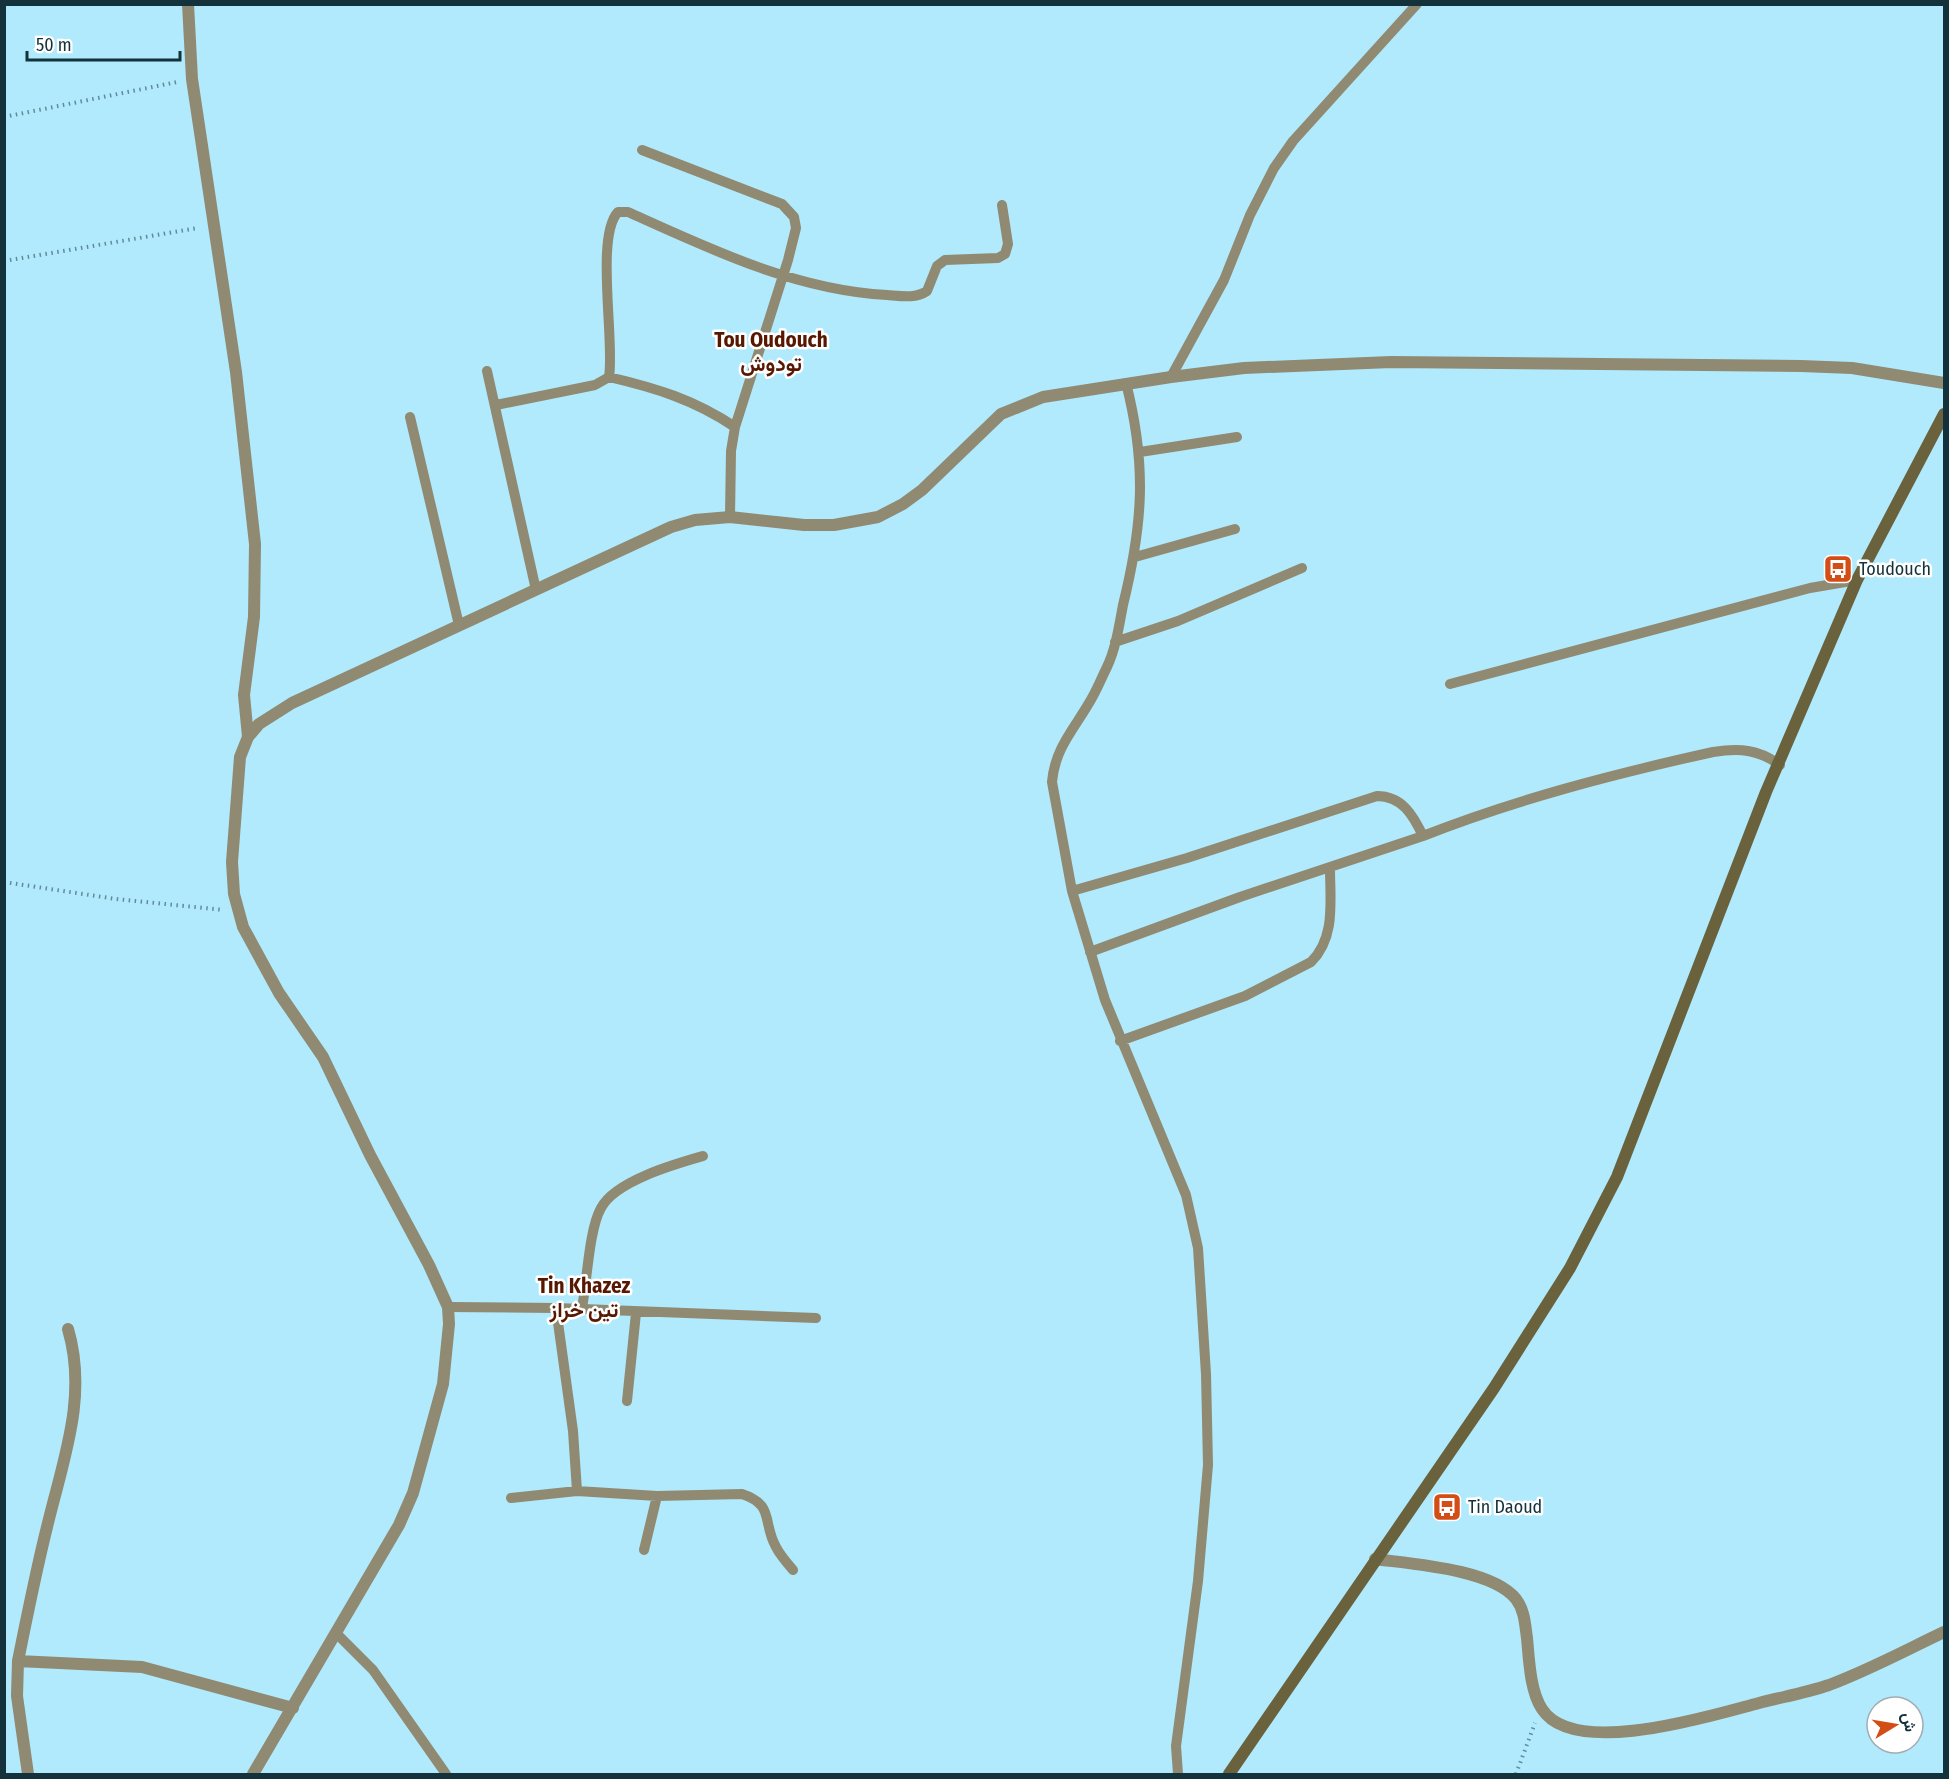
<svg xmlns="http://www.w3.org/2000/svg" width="1949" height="1779" viewBox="0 0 1949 1779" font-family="'Fira Sans Condensed',Vazirmatn,sans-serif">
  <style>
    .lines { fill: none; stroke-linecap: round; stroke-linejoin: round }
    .path { stroke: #608c9a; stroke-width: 4; stroke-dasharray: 1.5 4.5; stroke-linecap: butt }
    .lane { stroke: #8f8a71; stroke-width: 10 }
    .street { stroke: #8f8a71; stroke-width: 12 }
    .secondary { stroke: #69623c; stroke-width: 12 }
    .labels { text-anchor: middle; stroke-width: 5; stroke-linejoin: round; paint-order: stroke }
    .poi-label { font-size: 18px; fill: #13323b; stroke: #fff; text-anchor: start }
    .quarter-label { font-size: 21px; font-weight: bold; fill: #571700; stroke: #fff }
  </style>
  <rect width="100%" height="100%" fill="#b0eafc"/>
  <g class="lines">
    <!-- path -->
    <path class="path" d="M4,117l173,-35
      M4,261l194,-33
      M4,882l112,17 108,11
      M1516,1774l19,-51"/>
    <!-- lane -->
    <path class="lane" d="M642,150l140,54 12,13 2,11 -8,32 -53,167 -4,24 -1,66
      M487,371l49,219
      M609,377c47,11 86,23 126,50
      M1171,377l53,-97 26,-65 24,-47 19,-27 124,-137
      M1126,383c21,82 17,141 -3,222 -4,21 -7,43 -16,62 -5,10 -9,20 -14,29 -16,30 -38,50 -41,86l20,109 33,109 81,195 12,53 8,126 2,91 -10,116 -22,165 2,28
      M496,405l99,-20 14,-8c6,-35 -14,-141 9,-165h10c82,37 167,78 259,83 13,1 28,4 40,-4l10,-25 8,-6 53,-2 7,-4 3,-10 -6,-39
      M410,417l49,208
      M1140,452l97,-15
      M1135,557l100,-28
      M1115,642l63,-21 124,-53
      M1450,684l360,-96 47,-8
      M1423,836c94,-37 191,-62 290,-84 26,-4 45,-3 67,13
      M1072,891l115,-33 190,-62c25,0 36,19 46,40l-183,61 -150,55
      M1120,1041l125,-45 66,-34c25,-25 19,-61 19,-94
      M448,1307l108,1 17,123 4,60
      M556,1308l260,10
      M582,1308c5,-26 7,-79 19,-100 14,-27 74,-44 102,-52
      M627,1401l9,-88
      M511,1498l66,-7 80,5 85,-2c33,11 20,28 34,53 4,8 11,16 17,23
      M644,1550l13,-54
      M337,1634l36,36 73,104"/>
    <!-- street -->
    <path class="street" d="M188,4l4,75 44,293 19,172 -1,73 -10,78 4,42
      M1375,1559c37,5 117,10 141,40 9,12 9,26 11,39 2,21 3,53 15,71 32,50 171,6 217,-6 23,-6 47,-10 70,-18 40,-15 77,-35 115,-53
      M18,1661l124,6 151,41
      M28,1774l-11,-78 1,-35c9,-45 18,-90 29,-134 16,-67 41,-130 21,-198
      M253,1774l146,-249 14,-32 30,-109 6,-60 -1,-17 -19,-42 -59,-110 -47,-98 -44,-64 -36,-66 -9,-33 -2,-32 8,-105 8,-20 11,-13 33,-21 379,-176 24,-7 35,-3 74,8h30l44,-8 25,-13 19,-14 79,-76 42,-17 128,-20 73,-9 147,-6 410,4 51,2 92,15"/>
    <!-- secondary -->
    <path class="secondary" d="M1229,1774l265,-386 76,-120 47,-91 149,-385 91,-212 87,-166"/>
  </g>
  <!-- icons -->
  <defs>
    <g id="bus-square" transform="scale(1.5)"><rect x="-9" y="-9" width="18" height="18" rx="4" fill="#d34d17" stroke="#fff"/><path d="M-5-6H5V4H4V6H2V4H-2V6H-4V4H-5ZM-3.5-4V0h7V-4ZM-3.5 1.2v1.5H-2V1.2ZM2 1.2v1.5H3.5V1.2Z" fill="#fff"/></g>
  </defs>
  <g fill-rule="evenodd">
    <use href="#bus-square" x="1838" y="569"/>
    <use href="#bus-square" x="1447" y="1507"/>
  </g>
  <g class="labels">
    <!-- poi labels -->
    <g class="poi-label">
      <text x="1859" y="575">Toudouch</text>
      <text x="1468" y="1513">Tin Daoud</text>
    </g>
    <!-- quarter labels -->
    <g class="quarter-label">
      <text x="771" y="347">Tou Oudouch<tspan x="771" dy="24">تودوش</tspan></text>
      <text x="584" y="1293">Tin Khazez<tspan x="584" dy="24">تين خراز</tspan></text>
    </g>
  </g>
  <!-- border -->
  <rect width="1949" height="1779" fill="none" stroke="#13323b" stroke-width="12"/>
  <!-- north arrow -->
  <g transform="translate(1895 1725) rotate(79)"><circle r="28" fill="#ffffff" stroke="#a1adb1" stroke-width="1.5"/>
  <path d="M0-4.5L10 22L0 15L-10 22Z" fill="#d34d17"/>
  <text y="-9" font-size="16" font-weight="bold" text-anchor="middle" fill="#13323b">ش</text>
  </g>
  <!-- scale -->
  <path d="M27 51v9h153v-9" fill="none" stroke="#13323b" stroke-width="3"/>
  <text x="36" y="51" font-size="18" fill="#13323b" stroke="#ffffff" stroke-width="4.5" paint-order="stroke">50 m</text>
</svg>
